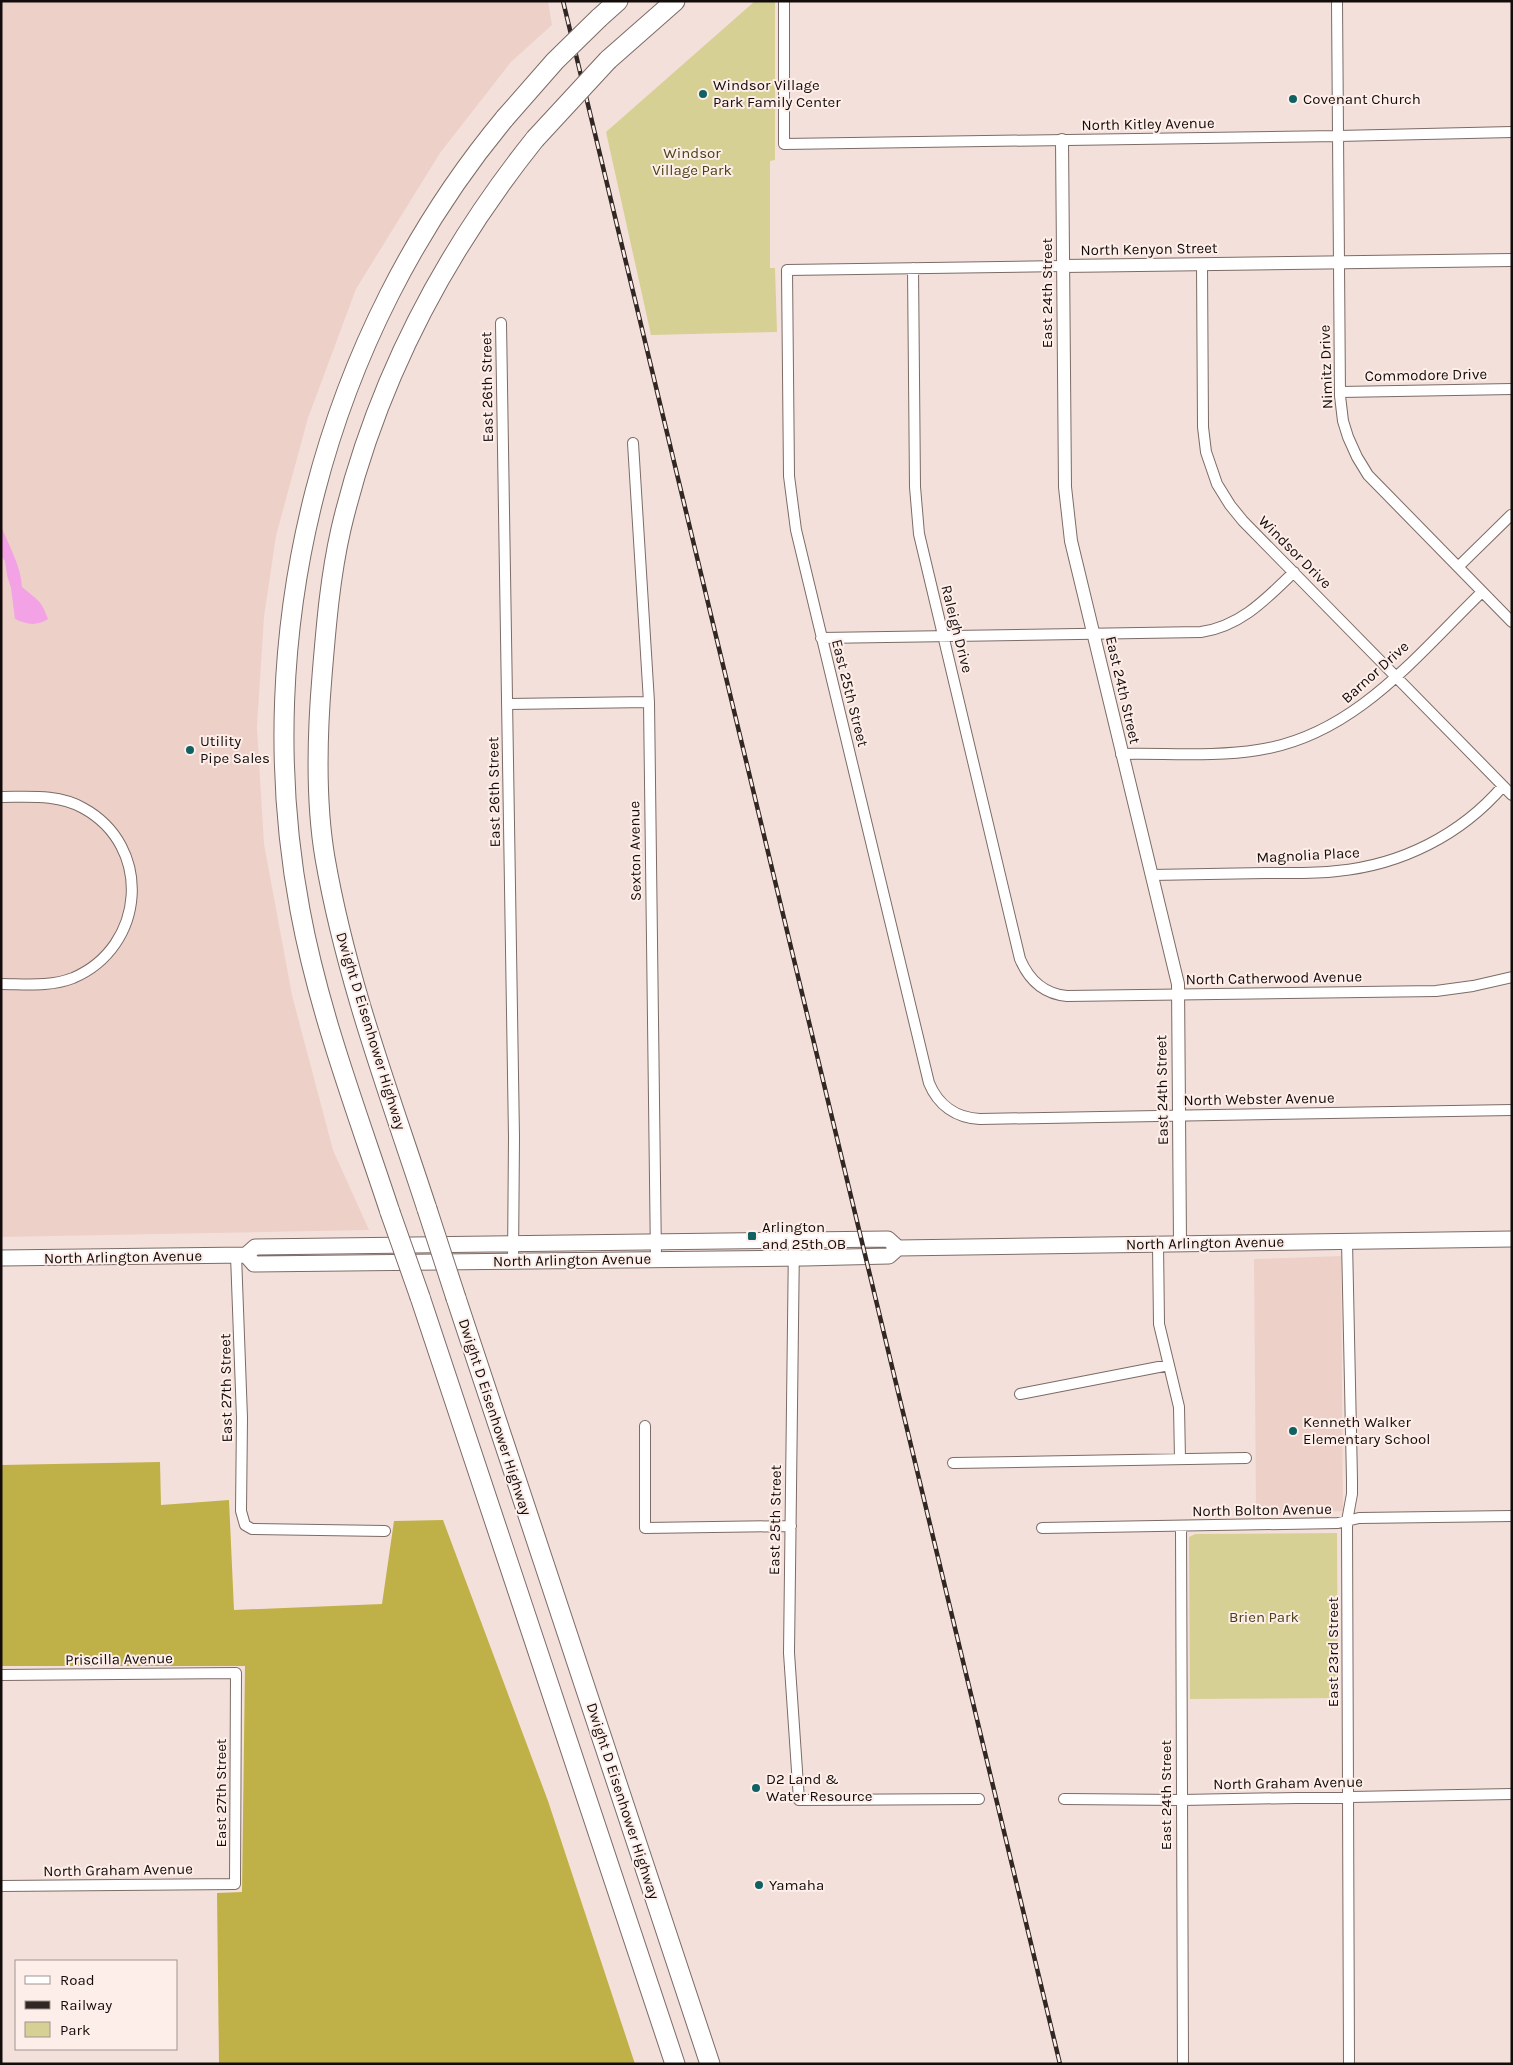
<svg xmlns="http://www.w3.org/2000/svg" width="1513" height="2065" viewBox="0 0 1513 2065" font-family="Karla,sans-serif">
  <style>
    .built { fill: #edd1c9 }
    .green { fill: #d7d095 }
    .forest { fill: #bfb147 }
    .water { fill: #f3a2e5 }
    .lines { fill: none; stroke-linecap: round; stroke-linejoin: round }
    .minor-casing { stroke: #7c6b66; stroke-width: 12 }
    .tertiary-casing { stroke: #7c6b66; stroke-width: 14 }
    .secondary-casing { stroke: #7c6b66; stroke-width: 17 }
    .motorway-casing { stroke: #7c6b66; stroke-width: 21 }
    .minor { stroke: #fff; stroke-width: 10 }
    .tertiary { stroke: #fff; stroke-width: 12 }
    .secondary { stroke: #fff; stroke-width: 15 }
    .motorway { stroke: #fff; stroke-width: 19 }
    .rail-casing { stroke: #312826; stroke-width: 4.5 }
    .rail { stroke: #feeee9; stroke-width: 2.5; stroke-dasharray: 8; stroke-linecap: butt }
    .motorway-bridge-casing { stroke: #7c6b66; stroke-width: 21; stroke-linecap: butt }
    .motorway-bridge { stroke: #fff; stroke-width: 19 }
    .poi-dot { fill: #106164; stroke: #feeee9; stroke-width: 2 }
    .labels { text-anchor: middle; stroke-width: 4; stroke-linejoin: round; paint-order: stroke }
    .poi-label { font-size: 15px; fill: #130c0a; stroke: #feeee9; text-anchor: start }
    .street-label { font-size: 15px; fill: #130c0a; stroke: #feeee9 }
    .park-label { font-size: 15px; fill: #484317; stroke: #feeee9 }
  </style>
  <rect width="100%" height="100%" fill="#f4e0da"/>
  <!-- built -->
  <path class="built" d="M1,1h547l4,24 -41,37 -71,91 -84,136 -48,129 -32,118 -12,81 -7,110 7,117 28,151 41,155 36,80 -368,7z
    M1341,1256l2,255 -87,3 -2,-255z"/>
  <!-- green -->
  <path class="green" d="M755,1h20v159l-5,1v107h5l2,64 -126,3 -45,-203z
    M1337,1533l1,165 -148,1 -1,-162 6,-3z"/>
  <!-- forest -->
  <path class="forest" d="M160,1462l1,43 68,-5 5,110 148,-6 12,-83 49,-1 105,281 87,263h-416l-2,-171 25,-1 3,-226h-244v-201z"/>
  <!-- water -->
  <path class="water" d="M1,526c8,20 20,40 21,61 15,13 19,12 26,32 -11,7 -21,6 -33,0l-4,-31 -4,-13 -2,-14 -4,-5z"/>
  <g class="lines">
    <!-- minor casing -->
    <g class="minor-casing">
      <path id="minor" d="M784,1v143l554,-8 174,-4
        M1337,1l3,395 3,25 5,16 9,20 11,18 144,147
        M1202,264l1,163 3,25 11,32 13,21 13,16 269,274
        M1063,266l-276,4 2,206 7,54 133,553c9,22 27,35 51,36l532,-9
        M913,268l2,219 4,47 101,425c9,21 24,35 47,37l369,-5 37,-5 39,-9
        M501,323l13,814 -1,123
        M1340,392l172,-3
        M633,443l16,259 7,557
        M1458,567l53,-52
        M821,638l380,-6c40,-6 65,-33 93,-60
        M508,704l141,-2
        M1121,754c44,-1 94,3 137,-4 96,-14 158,-94 224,-158
        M1,797c28,0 57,-3 82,11 70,38 63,139 -10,170 -23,9 -48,6 -72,6
        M1151,875c38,-1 76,-1 114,-2 24,0 48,1 72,-2 64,-6 124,-36 166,-85
        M794,1241l-5,412 10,147 180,-1
        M1347,1241l5,239v14l-5,27 2,543
        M1158,1244l1,80 20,83 1,52
        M236,1255l6,163 -1,93 4,14 7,4 133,2
        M1020,1394l149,-29
        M645,1426v102l146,-2
        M953,1463l293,-5
        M1181,1526l2,538
        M1042,1528l296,-5 21,-5 153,-2
        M1,1675l235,-2 -1,211 -234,2
        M1064,1799l118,1 330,-6"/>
    </g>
    <!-- tertiary casing -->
    <g class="tertiary-casing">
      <path id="tertiary" d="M1062,140l3,347 6,54 107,443 2,259
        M1063,266l449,-6"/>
    </g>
    <!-- secondary casing -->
    <g class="secondary-casing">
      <path id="secondary" d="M246,1255l8,9 550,-6 85,-2 9,-8 614,-9
        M1,1258l245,-3 9,-8 633,-8 10,9"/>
    </g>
    <!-- motorway casing -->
    <g class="motorway-casing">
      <path id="motorway" d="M599,18l19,-17
        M608,60l67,-59
        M427,1209c-38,-116 -81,-230 -102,-351 -10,-59 -8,-122 -3,-182 4,-49 8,-99 19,-147 34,-144 102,-275 194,-390
        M390,1212c-33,-100 -71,-199 -90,-302 -52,-278 24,-574 205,-792
        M420,1297l255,767
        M456,1298l254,766"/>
    </g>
    <!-- minor -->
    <use href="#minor" class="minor"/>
    <!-- tertiary -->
    <use href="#tertiary" class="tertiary"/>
    <!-- secondary -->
    <use href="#secondary" class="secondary"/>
    <!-- motorway -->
    <use href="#motorway" class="motorway"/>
    <!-- rail casing -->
    <g class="rail-casing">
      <path id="rail" d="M563,1l497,2063"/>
    </g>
    <!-- rail -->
    <use href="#rail" class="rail"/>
    <!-- motorway-bridge casing -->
    <g class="motorway-bridge-casing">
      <path id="motorway-bridge" d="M505,118l50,-57 44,-43
        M535,139l73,-79
        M427,1209l29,89
        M390,1212l30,85"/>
    </g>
    <!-- motorway-bridge -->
    <use href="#motorway-bridge" class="motorway-bridge"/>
  </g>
  <!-- markers -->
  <g class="poi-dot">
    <circle cx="703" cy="94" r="5"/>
    <circle cx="1293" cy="99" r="5"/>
    <circle cx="190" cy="750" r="5"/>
    <rect x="747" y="1231" width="10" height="10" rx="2.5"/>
    <circle cx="1293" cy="1431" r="5"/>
    <circle cx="756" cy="1788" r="5"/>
    <circle cx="759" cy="1885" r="5"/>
  </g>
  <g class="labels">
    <!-- poi labels -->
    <g class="poi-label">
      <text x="713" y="90">Windsor Village<tspan x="713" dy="17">Park Family Center</tspan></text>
      <text x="1303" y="104">Covenant Church</text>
      <text x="200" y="746">Utility<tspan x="200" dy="17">Pipe Sales</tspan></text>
      <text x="762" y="1232">Arlington<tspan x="762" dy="17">and 25th OB</tspan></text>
      <text x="1303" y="1427">Kenneth Walker<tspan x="1303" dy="17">Elementary School</tspan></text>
      <text x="766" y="1784">D2 Land &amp;<tspan x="766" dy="17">Water Resource</tspan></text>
      <text x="769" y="1890">Yamaha</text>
    </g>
    <!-- street labels -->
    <g class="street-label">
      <text transform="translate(1148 124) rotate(-1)" y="5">North Kitley Avenue</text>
      <text transform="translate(1149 249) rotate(-1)" y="5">North Kenyon Street</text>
      <text transform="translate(1047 293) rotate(-90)" y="5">East 24th Street</text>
      <text transform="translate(1326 367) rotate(-92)" y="5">Nimitz Drive</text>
      <text transform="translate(1426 375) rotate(-1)" y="5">Commodore Drive</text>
      <text transform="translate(487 387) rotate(-91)" y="5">East 26th Street</text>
      <text transform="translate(1295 552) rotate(45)" y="5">Windsor Drive</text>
      <text transform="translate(957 629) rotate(76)" y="5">Raleigh Drive</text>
      <text transform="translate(1375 672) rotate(-42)" y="5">Barnor Drive</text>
      <text transform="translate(1123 690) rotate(77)" y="5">East 24th Street</text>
      <text transform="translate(850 693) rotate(76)" y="5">East 25th Street</text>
      <text transform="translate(494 792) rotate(-91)" y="5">East 26th Street</text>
      <text transform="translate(635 851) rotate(-91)" y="5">Sexton Avenue</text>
      <text transform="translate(1308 855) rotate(-3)" y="5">Magnolia Place</text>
      <text transform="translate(1274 978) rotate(-1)" y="5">North Catherwood Avenue</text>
      <text transform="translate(371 1031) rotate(73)" y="5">Dwight D Eisenhower Highway</text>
      <text transform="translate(1162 1090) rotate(-91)" y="5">East 24th Street</text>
      <text transform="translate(1259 1099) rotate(-1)" y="5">North Webster Avenue</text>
      <text transform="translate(1205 1243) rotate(-1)" y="5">North Arlington Avenue</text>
      <text transform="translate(123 1257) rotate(-1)" y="5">North Arlington Avenue</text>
      <text transform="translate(572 1260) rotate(-1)" y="5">North Arlington Avenue</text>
      <text transform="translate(226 1388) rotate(-91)" y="5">East 27th Street</text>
      <text transform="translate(495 1417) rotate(72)" y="5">Dwight D Eisenhower Highway</text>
      <text transform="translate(1262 1510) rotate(-1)" y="5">North Bolton Avenue</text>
      <text transform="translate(775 1520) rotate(-89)" y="5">East 25th Street</text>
      <text transform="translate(1333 1652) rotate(-90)" y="5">East 23rd Street</text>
      <text transform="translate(119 1659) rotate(-1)" y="5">Priscilla Avenue</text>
      <text transform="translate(1288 1783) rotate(-1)" y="5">North Graham Avenue</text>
      <text transform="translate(221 1793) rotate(-90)" y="5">East 27th Street</text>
      <text transform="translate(1166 1795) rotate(-90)" y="5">East 24th Street</text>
      <text transform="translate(623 1801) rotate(72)" y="5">Dwight D Eisenhower Highway</text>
      <text transform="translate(118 1870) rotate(-1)" y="5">North Graham Avenue</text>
    </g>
    <!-- park labels -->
    <g class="park-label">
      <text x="692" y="158">Windsor<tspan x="692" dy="17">Village Park</tspan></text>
      <text x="1264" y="1622">Brien Park</text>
    </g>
  </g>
  <!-- border -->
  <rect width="1513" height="2065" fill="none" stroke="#130c0a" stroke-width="5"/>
  <!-- legend -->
  <rect x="15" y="1960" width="162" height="90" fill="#feeee9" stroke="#a09490"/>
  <rect x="25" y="1976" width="25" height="8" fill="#ffffff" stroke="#a09490"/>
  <text x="60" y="1985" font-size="15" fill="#130c0a">Road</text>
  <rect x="25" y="2001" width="25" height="8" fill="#312826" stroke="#a09490"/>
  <text x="60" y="2010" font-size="15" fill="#130c0a">Railway</text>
  <rect x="25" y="2022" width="25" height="15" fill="#d7d095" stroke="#a09490"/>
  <text x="60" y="2035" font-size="15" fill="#130c0a">Park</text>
</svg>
